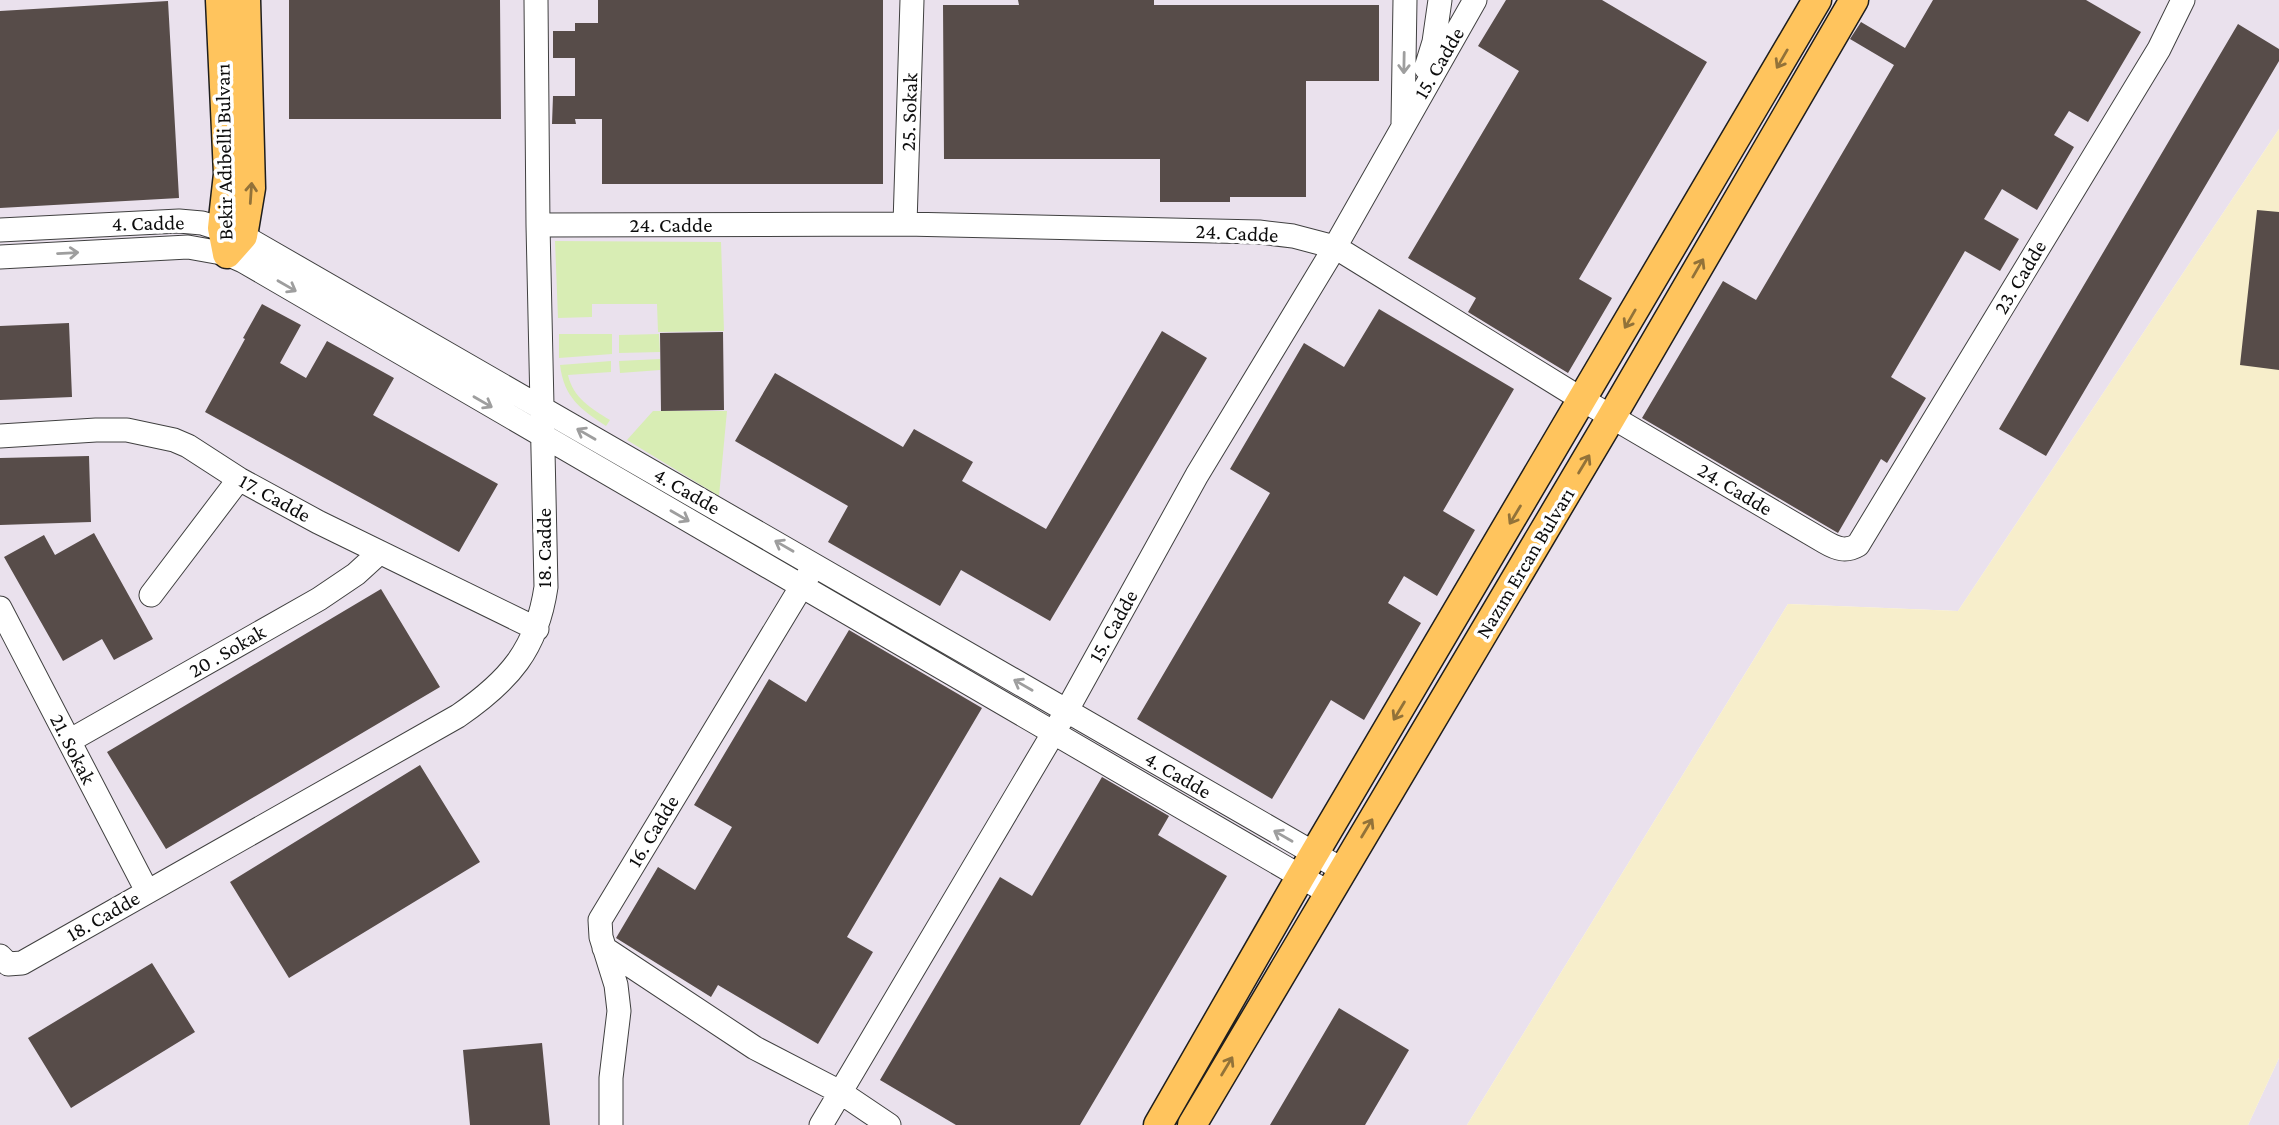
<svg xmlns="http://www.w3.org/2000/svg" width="2279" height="1125" viewBox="0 0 2279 1125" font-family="'Crimson Pro',serif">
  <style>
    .industrial { fill: #eae1ed }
    .farmland { fill: #f7eecb }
    .green { fill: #d8edb4 }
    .building { fill: #574c49 }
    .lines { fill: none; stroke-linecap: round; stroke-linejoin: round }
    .minor-casing { stroke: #404040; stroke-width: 25 }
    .major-casing { stroke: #1e1e1e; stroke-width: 31 }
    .minor { stroke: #fff; stroke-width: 23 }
    .major { stroke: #ffc45d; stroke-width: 28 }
    .oneway { stroke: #927239 }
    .oneway2 { stroke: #9e9e9e }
    .labels { text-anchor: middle; stroke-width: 7; stroke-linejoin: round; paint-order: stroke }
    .street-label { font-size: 21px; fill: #0d0d0d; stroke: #fff }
  </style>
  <rect width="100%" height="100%" fill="#fff9ed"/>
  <!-- industrial -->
  <path class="industrial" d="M0,0h2279v129l-321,482 -170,-7 -321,521h-1467z
    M2279,1058v67h-31z"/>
  <!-- farmland -->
  <path class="farmland" d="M2279,129v929l-31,67h-781l321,-521 170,7z"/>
  <!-- green -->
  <path class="green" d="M555,241l166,1 3,89 -66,1 -1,-28h-65v13l-34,1z
    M559,334h53v20l-53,4z
    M659,334l1,18 -41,1v-18z
    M660,359v11l-40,3 -1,-12z
    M611,361v11l-43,3c5,23 24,34 42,45l-4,6c-26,-17 -42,-29 -46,-61z
    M653,411h74l-8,85 -92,-56z"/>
  <!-- building -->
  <path class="building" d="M289,0h211l1,119h-212z
    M598,0h285v184h-281v-65h-27l1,5h-24l1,-28h22v-38h-22v-27h22v-8h23z
    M1018,0h136v5h225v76h-73v116h-76v5h-70v-43h-216l-1,-154h76z
    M1506,0h96l105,62 -128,217 33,19 -44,75 -100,-61 8,-14 -68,-40 111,-187 -41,-25z
    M1933,0h153l55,32 -53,90 -19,-11 -15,24 20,12 -37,63 -35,-21 -18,30 35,20 -19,32 -35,-20 -74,126 35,21 -39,65 -6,-4 -43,74 -196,-115 81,-137 33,19 138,-235 -44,-26 11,-17 44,26z
    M168,1l11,197 -179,10v-197z
    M2238,24l41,25v12l-233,395 -47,-27z
    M2257,210l22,2v158l-39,-5z
    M262,304l39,21 -21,38 26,15 21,-37 67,37 -21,37 125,69 -39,68 -254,-140 40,-73 -2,-1z
    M1379,309l135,80 -71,122 32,19 -38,66 -33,-20 -16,27 33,20 -57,97 -33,-20 -59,99 -135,-80 133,-226 -40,-24 74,-126 40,24z
    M69,323l3,74 -72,3v-74z
    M1162,331l45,27 -157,263 -89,-51 -21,36 -112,-64 20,-36 -113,-65 40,-68 128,74 11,-18 59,33 -11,19 84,48z
    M723,332l1,78 -63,1 -1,-78z
    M89,456l2,66 -91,3v-67z
    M94,533l59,106 -39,21 -12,-21 -39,22 -59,-104 40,-22 11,20z
    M381,589l59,98 -274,162 -59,-97z
    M849,630l133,78 -135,229 26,15 -55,92 -100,-59 -7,12 -95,-59 42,-71 37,23 37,-63 -38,-22 75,-126 37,23z
    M420,765l60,97 -191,116 -59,-96z
    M1102,777l67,39 -11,19 69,41 -147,249h-124l-76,-45 120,-203 32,19z
    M152,963l43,69 -124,76 -43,-70z
    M1339,1008l70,42 -44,75h-95z
    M542,1043l8,82h-80l-7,-75z"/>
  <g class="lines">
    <!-- minor casing -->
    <g class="minor-casing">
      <path id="minor" d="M1426,68l8,-26 6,-42
        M1403,123l2,-123
        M905,224l7,-224
        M538,225l367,-1 354,8 34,4 42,11 248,153 242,142c12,7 21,10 33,3l301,-496 24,-49
        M0,230l179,-9 23,2 41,13 1100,634
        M0,257l188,-10 39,7 16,7 1086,632
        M0,436l96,-6h31l47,10 14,6 51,33 79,43 219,107
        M151,595l88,-116
        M0,608l147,283
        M69,741l250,-142 37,-25 23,-21
        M604,948l151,100 85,44 49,33
        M0,956l8,8 14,-1 436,-247c51,-35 79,-67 88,-129l-8,-362 -2,-225
        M611,1125v-47l8,-67 -3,-26 -15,-48 -1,-17 209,-346
        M821,1125l246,-415 130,-235 138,-228 140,-247"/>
    </g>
    <!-- major casing -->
    <g class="major-casing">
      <path id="major" d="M220,0l8,174 -6,54 5,26
        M227,254l16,-18 8,-48 -5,-188
        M1158,1125l143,-249 516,-876
        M1192,1125l420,-709 242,-416"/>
    </g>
    <!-- minor -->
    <use href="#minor" class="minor"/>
    <!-- major -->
    <use href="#major" class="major"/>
  </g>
  <!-- one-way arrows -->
  <defs><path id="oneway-shaft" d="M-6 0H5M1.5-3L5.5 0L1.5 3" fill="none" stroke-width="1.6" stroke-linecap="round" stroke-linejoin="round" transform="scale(1.75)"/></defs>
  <g class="oneway">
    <use href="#oneway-shaft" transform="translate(1782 59) rotate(120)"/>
    <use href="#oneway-shaft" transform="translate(251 193) rotate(-86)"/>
    <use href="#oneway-shaft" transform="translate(1698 268) rotate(-60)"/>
    <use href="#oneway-shaft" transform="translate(1630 319) rotate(120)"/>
    <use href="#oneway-shaft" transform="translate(1584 464) rotate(-59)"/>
    <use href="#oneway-shaft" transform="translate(1515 515) rotate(121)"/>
    <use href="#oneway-shaft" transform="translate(1399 711) rotate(121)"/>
    <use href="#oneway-shaft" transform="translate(1367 828) rotate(-59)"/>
    <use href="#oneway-shaft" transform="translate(1227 1066) rotate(-59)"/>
  </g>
  <g class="oneway2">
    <use href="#oneway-shaft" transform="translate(1404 63) rotate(91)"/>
    <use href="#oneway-shaft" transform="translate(68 253) rotate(-3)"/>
    <use href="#oneway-shaft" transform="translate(287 286) rotate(30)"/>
    <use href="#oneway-shaft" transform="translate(483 402) rotate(30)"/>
    <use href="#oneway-shaft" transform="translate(586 434) rotate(-150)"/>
    <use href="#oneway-shaft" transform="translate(680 516) rotate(30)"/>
    <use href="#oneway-shaft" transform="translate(784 546) rotate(-150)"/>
    <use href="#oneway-shaft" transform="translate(1023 685) rotate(-150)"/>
    <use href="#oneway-shaft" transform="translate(1283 836) rotate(-150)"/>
  </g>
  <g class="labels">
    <!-- street labels -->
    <g class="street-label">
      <text transform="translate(1439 63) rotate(-60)" y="7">15. Cadde</text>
      <text transform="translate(909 112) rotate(-88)" y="7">25. Sokak</text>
      <text transform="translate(224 152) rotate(-91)" y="7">Bekir Adıbelli Bulvarı</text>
      <text transform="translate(148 223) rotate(-1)" y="7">4. Cadde</text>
      <text x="671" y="232">24. Cadde</text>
      <text transform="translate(1237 233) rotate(3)" y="7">24. Cadde</text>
      <text transform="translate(2020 277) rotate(-59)" y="7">23. Cadde</text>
      <text transform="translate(1735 489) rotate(31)" y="7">24. Cadde</text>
      <text transform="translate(687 491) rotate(30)" y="7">4. Cadde</text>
      <text transform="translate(275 498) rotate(29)" y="7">17. Cadde</text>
      <text transform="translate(544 548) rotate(-90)" y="7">18. Cadde</text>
      <text transform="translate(1525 563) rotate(-59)" y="7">Nazım Ercan Bulvarı</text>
      <text transform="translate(1113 626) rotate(-61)" y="7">15. Cadde</text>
      <text transform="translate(227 651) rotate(-30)" y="7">20 . Sokak</text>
      <text transform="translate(73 749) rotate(63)" y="7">21. Sokak</text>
      <text transform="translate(1178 775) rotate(30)" y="7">4. Cadde</text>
      <text transform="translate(653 831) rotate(-59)" y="7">16. Cadde</text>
      <text transform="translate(103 916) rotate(-30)" y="7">18. Cadde</text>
    </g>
  </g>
</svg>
